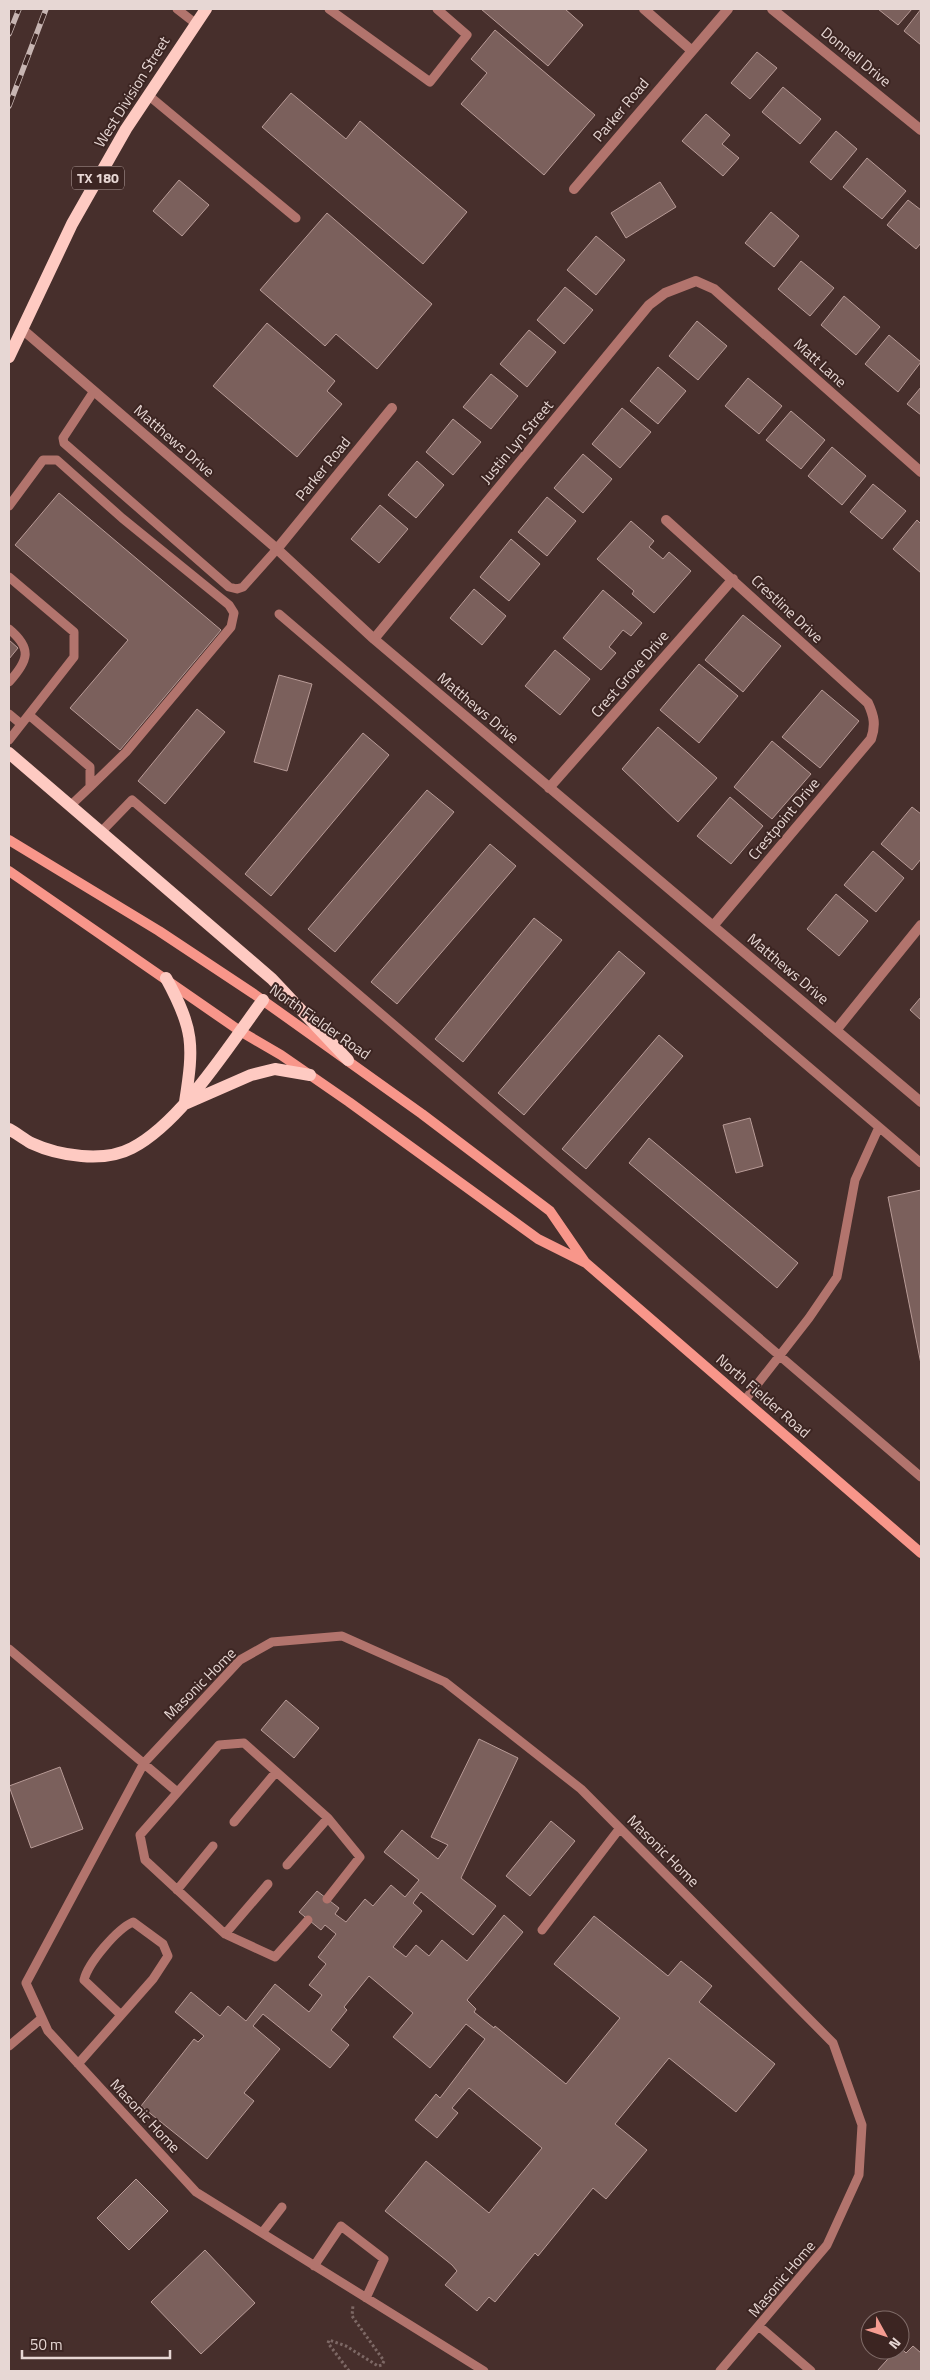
<svg xmlns="http://www.w3.org/2000/svg" width="930" height="2380" viewBox="0 0 930 2380" font-family="'Titillium Web',sans-serif">
  <style>
    .building { fill: #7b605c; stroke: #b89b97 }
    .lines { fill: none; stroke-linecap: round; stroke-linejoin: round }
    .path { stroke: #7d6865; stroke-width: 3; stroke-dasharray: 2.5 2.5; stroke-linecap: butt }
    .lane { stroke: #b2746d; stroke-width: 9 }
    .street { stroke: #b2746d; stroke-width: 10 }
    .secondary { stroke: #f8968a; stroke-width: 10 }
    .primary { stroke: #fecac2; stroke-width: 12 }
    .rail-casing { stroke: #c7b5b2; stroke-width: 5.5 }
    .rail { stroke: #3c2522; stroke-width: 4; stroke-dasharray: 11; stroke-linecap: butt }
    .labels { text-anchor: middle; stroke-width: 4; stroke-linejoin: round; paint-order: stroke }
    .shield { fill: #3c2522; stroke: #b4a29f; stroke-width: 1 }
    .shield-label { font-size: 14px; font-weight: bold; fill: #e7d7d4 }
    .street-label { font-size: 15px; fill: #e7d7d4; stroke: #3c2522 }
  </style>
  <rect width="100%" height="100%" fill="#472f2c"/>
  <!-- building -->
  <path class="building" d="M481,9h84l18,16 -35,41z
    M878,9h34l-14,16z
    M921,9v36l-17,-14z
    M495,30l100,85 -51,60 -83,-71 26,-31 -16,-14z
    M757,52l20,16 -27,31 -19,-16z
    M783,87l38,32 -21,25 -38,-32z
    M291,93l55,46 14,-18 107,91 -44,52 -161,-137z
    M706,114l24,21 -8,9 17,14 -16,18 -41,-35z
    M836,131l21,18 -26,31 -21,-18z
    M867,158l39,33 -24,28 -39,-32z
    M179,180l30,25 -27,31 -29,-25z
    M660,182l16,25 -50,31 -15,-25z
    M908,200l13,10v33l-5,6 -29,-24z
    M771,212l28,24 -25,31 -29,-24z
    M327,213l105,91 -55,65 -41,-35 -11,12 -65,-56z
    M596,236l29,24 -29,35 -29,-25z
    M801,261l33,27 -24,28 -32,-27z
    M565,287l28,23 -29,34 -27,-24z
    M844,296l36,31 -24,28 -35,-30z
    M697,321l30,25 -29,34 -29,-24z
    M267,323l68,58 -8,10 15,13 -45,53 -84,-71z
    M529,330l27,22 -29,35 -27,-23z
    M889,335l32,27 -23,30 -33,-28z
    M658,367l28,24 -28,33 -28,-23z
    M491,374l27,22 -27,33 -28,-22z
    M748,378l34,28 -23,28 -34,-28z
    M921,387v28l-14,-11z
    M622,408l29,24 -31,36 -28,-24z
    M791,411l34,29 -24,29 -35,-29z
    M453,419l28,23 -28,33 -27,-23z
    M832,447l34,29 -24,29 -34,-29z
    M583,454l29,25 -29,34 -29,-25z
    M417,461l27,24 -28,33 -28,-23z
    M873,484l33,27 -24,28 -32,-27z
    M59,493l162,137 -101,120 -50,-42 58,-68 -113,-95z
    M547,497l29,24 -29,35 -29,-24z
    M380,505l28,24 -29,34 -28,-24z
    M917,520l4,4v49l-28,-24z
    M631,521l23,20 -5,6 14,12 6,-7 22,19 -37,42 -22,-19 2,-3 -37,-32z
    M511,539l29,25 -31,37 -29,-24z
    M474,589l32,27 -24,29 -32,-27z
    M603,590l39,33 -11,13 -8,-6 -14,17 7,6 -15,17 -38,-32z
    M743,615l38,31 -38,46 -38,-32z
    M9,640l9,8 -9,11z
    M555,650l35,29 -30,36 -35,-29z
    M699,664l39,32 -39,47 -39,-33z
    M279,675l33,9 -25,87 -33,-9z
    M822,690l37,31 -39,47 -38,-31z
    M197,709l28,23 -60,72 -27,-23z
    M658,727l59,51 -39,44 -56,-53z
    M363,733l26,22 -118,141 -26,-22z
    M772,741l39,33 -39,45 -38,-32z
    M427,790l27,22 -119,140 -27,-23z
    M730,797l33,29 -32,38 -34,-28z
    M912,807l9,7v45l-9,11 -31,-26z
    M490,844l26,22 -119,138 -26,-22z
    M873,851l31,27 -28,34 -32,-27z
    M836,894l32,27 -29,35 -32,-27z
    M534,918l28,22 -99,122 -28,-23z
    M619,951l26,22 -121,142 -26,-22z
    M921,997v23l-11,-10z
    M659,1035l24,21 -97,113 -24,-20z
    M750,1118l13,48 -27,7 -13,-48z
    M649,1138l149,125 -21,25 -148,-125z
    M921,1190v174l-33,-167z
    M286,1700l33,28 -25,30 -33,-28z
    M479,1739l39,19 -57,120 35,28 -23,29 -52,-43 -8,11 9,8 -29,36 13,10 10,-12 13,11 13,-16 25,21 37,-46 19,17 -56,68 9,9 -2,3 20,16 1,-2 71,58 54,-66 -66,-54 40,-48 74,60 13,-15 31,25 -13,16 76,62 -39,48 -67,-54 -54,66 32,26 -41,49 -13,-11 -55,68 -3,-3 -40,49 -6,-5 -12,14 -32,-26 12,-14 -5,-6 -67,-54 41,-50 63,52 53,-65 -73,-60 -17,20 6,5 -21,25 -22,-18 21,-26 4,4 45,-59 -19,-15 -36,44 -37,-31 20,-24 -44,-37 -25,31 3,3 -16,20 18,15 -19,23 -67,-54 -10,12 27,23 -36,44 10,8 -47,58 -66,-53 53,-67 4,3 6,-6 -29,-24 16,-20 29,24 8,-10 18,15 29,-37 34,28 13,-17 -13,-10 17,-21 -8,-7 18,-23 -11,-9 -4,5 -22,-18 18,-21 22,17 -4,6 11,8 19,-23 8,7 18,-21 14,12 14,-17 -35,-28 18,-22 36,29 10,-14 -17,-8z
    M60,1767l23,62 -52,19 -22,-62z
    M551,1821l24,20 -45,55 -24,-20z
    M136,2179l32,32 -39,39 -32,-32z
    M205,2250l50,53 -54,51 -50,-52z
    M913,2346l8,7v18h-44l19,-21h4v-3l6,6z"/>
  <g class="lines">
    <!-- path -->
    <path class="path" d="M349,2371l-21,-28 1,-3 17,6 32,20 4,-1 2,-4 -32,-45 1,-11"/>
    <!-- lane -->
    <path class="lane" d="M177,9l18,14
      M329,9l101,73 37,-47 -30,-26
      M148,95l148,123
      M94,391l-31,47 1,5 165,144 8,2 6,-2 34,-38
      M9,506l34,-46h14l65,58 107,87 5,8 -3,14 -105,125 -36,35
      M9,577l65,55v25l-65,83
      M279,614l600,513
      M9,629c24,20 19,32 0,53
      M9,714l12,10
      M29,715l61,52v20l-20,19
      M101,832l31,-32 789,677
      M745,1400l64,-82 28,-41 18,-97 24,-53 42,36
      M9,1649l167,142
      M234,1822l42,-50
      M268,1884l-43,50 -80,-74 -5,-25 79,-90 25,-2 84,75 -41,47
      M177,1890l36,-44
      M327,1899l33,-42 -32,-39
      M542,1930l78,-102
      M225,1934l50,23 33,-37
      M9,2046l33,-28
      M78,2064l75,-85 15,-23 -5,-12 -30,-22c-16,7 -45,41 -49,58l37,35
      M262,2233l20,-26
      M314,2266l27,-40 43,33 -18,39
      M760,2327l51,44
      M484,2371l-288,-179 -148,-161 -22,-48 118,-220 96,-103 32,-18 70,-6 103,46 136,107 252,254 29,82 -3,50 -32,70 -107,126"/>
    <!-- street -->
    <path class="street" d="M644,9l47,41
      M772,9l149,121
      M574,189l154,-180
      M22,329l255,220 97,90 547,463
      M666,520l202,183c6,13 8,22 3,36l-158,187
      M277,549l115,-141
      M374,639l275,-334 16,-12 31,-12 18,8 207,183
      M549,788l184,-209
      M837,1029l84,-104"/>
    <!-- secondary -->
    <path class="secondary" d="M9,840l150,91 95,63 168,120 128,97 35,51
      M9,871l231,160 41,24 68,47 189,137 48,24 335,290"/>
    <!-- primary -->
    <path class="primary" d="M9,357l63,-133 54,-95 80,-120
      M9,753l263,226 76,81
      M166,978c28,51 28,67 19,124
      M187,1103l64,-28 24,-6 35,6
      M9,1129c7,4 15,10 22,14 28,13 73,20 101,5 50,-26 97,-103 131,-148"/>
    <!-- rail casing -->
    <g class="rail-casing">
      <path id="rail" d="M9,34l10,-25
        M9,106l37,-97"/>
    </g>
    <!-- rail -->
    <use href="#rail" class="rail"/>
  </g>
  <g class="labels">
    <!-- shield labels -->
    <rect class="shield" x="72" y="166.5" width="52" height="23" rx="4"/>
    <g class="shield-label">
      <text x="98" y="183">TX 180</text>
    </g>
    <!-- street labels -->
    <g class="street-label">
      <text transform="translate(856 57) rotate(39)" y="5">Donnell Drive</text>
      <text transform="translate(132 92) rotate(-58)" y="5">West Division Street</text>
      <text transform="translate(621 110) rotate(-50)" y="5">Parker Road</text>
      <text transform="translate(820 363) rotate(42)" y="5">Matt Lane</text>
      <text transform="translate(174 441) rotate(41)" y="5">Matthews Drive</text>
      <text transform="translate(517 442) rotate(-50)" y="5">Justin Lyn Street</text>
      <text transform="translate(323 469) rotate(-51)" y="5">Parker Road</text>
      <text transform="translate(787 609) rotate(43)" y="5">Crestline Drive</text>
      <text transform="translate(630 674) rotate(-49)" y="5">Crest Grove Drive</text>
      <text transform="translate(478 708) rotate(40)" y="5">Matthews Drive</text>
      <text transform="translate(784 819) rotate(-50)" y="5">Crestpoint Drive</text>
      <text transform="translate(788 969) rotate(40)" y="5">Matthews Drive</text>
      <text transform="translate(320 1022) rotate(35)" y="5">North Fielder Road</text>
      <text transform="translate(763 1396) rotate(41)" y="5">North Fielder Road</text>
      <text transform="translate(200 1684) rotate(-45)" y="5">Masonic Home</text>
      <text transform="translate(663 1851) rotate(45)" y="5">Masonic Home</text>
      <text transform="translate(145 2116) rotate(47)" y="5">Masonic Home</text>
      <text transform="translate(782 2279) rotate(-50)" y="5">Masonic Home</text>
    </g>
  </g>
  <!-- border -->
  <rect width="930" height="2380" fill="none" stroke="#e7d7d4" stroke-width="20"/>
  <!-- north arrow -->
  <g transform="translate(885 2335) rotate(130)"><circle r="24" fill="#3c2522" stroke="#806c69"/>
  <path d="M0-4L9 19L0 12L-9 19Z" fill="#f59c91"/>
  <text y="-8" font-size="14" font-weight="bold" text-anchor="middle" fill="#e7d7d4">N</text>
  </g>
  <!-- scale -->
  <path d="M22 2350v8h148v-8" fill="none" stroke="#e7d7d4" stroke-width="2.5"/>
  <text x="30" y="2350" font-size="15" fill="#e7d7d4" stroke="#3c2522" stroke-width="4" paint-order="stroke">50 m</text>
</svg>
